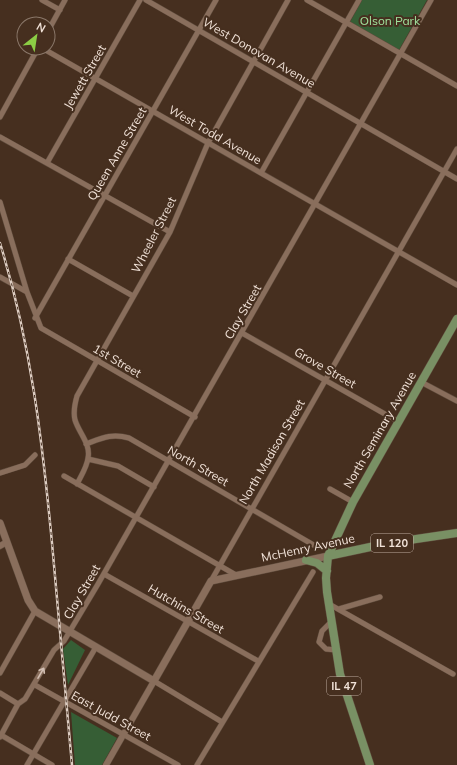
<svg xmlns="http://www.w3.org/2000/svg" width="457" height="765" viewBox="0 0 457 765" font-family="Mulish,sans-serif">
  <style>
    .green { fill: #365e35 }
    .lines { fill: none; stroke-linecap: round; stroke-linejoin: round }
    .minor-casing { stroke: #5f4c3d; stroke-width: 6 }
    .tertiary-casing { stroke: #5f4c3d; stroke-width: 7 }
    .secondary-casing { stroke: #5f4c3d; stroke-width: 8 }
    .primary-casing { stroke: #5f4c3d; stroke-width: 9 }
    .minor { stroke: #896e5c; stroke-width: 5 }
    .tertiary { stroke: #896e5c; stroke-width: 6 }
    .secondary { stroke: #896e5c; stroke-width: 7 }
    .primary { stroke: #799064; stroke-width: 8 }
    .rail-casing { stroke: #decec3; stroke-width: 2.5 }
    .rail { stroke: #462f1f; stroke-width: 1; stroke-dasharray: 3; stroke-linecap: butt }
    .oneway { stroke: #d2bfb3 }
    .labels { text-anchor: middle; stroke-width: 4; stroke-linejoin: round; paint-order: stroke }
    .shield { fill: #462f1f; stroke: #beaca0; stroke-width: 1 }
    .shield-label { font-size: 11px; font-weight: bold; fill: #f1e2d8 }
    .park-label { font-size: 12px; fill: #a0e39d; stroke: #462f1f }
    .street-label { font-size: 12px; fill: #f1e2d8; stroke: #462f1f }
  </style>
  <rect width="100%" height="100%" fill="#462f1f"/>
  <!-- green -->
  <path class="green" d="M362,0h65l-28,50 -49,-28z
    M71,640l14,10 -17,35 -5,-36z
    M71,712l46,26 -15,27h-27z"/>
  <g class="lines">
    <!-- minor casing -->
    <g class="minor-casing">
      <path id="minor" d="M42,0l18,10
        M146,0l311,179
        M307,0l150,86
        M48,31l17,-31
        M42,48l415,237
        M0,117l38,-69
        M0,137l170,95
        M47,163l93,-163
        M261,173l98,-173
        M0,202l27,90 14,36 154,89
        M68,259l65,37
        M0,277l27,15
        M35,318l181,-318
        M242,333l157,89
        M421,382l36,19
        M86,444c16,-6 26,-11 43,-6l188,109
        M88,459l30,7 36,21
        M0,473l25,-8 10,-10
        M64,476l172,99
        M77,484c4,-8 10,-17 11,-26 3,-14 -9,-25 -13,-38 -2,-8 0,-17 2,-24l93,-164 38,-89 80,-143
        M330,489l23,13
        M104,574l154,87
        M211,581l246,-432
        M329,604l124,70
        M339,609l41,-12
        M331,622l-9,9 -3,11 7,7 10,1
        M0,673l35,-62
        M154,681l68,41
        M35,685l143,80
        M0,693l18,11
        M18,704l7,-5 29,-49 10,-9 34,-57 333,-584
        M1,735l51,30
        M0,737l18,-33
        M27,765l69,-118
        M197,765l116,-193"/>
    </g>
    <!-- tertiary casing -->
    <g class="tertiary-casing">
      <path id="tertiary" d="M0,546l7,-4
        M106,765l48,-84"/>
    </g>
    <!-- secondary casing -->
    <g class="secondary-casing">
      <path id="secondary" d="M0,523l28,77 7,11 119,70 57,-100 117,-25"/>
    </g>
    <!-- primary casing -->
    <g class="primary-casing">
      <path id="primary" d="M328,556l61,-13 68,-10
        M306,560l11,3 10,8
        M370,765l-30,-91 -13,-82 -1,-14 2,-22 25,-54 104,-183"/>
    </g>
    <!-- minor -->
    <use href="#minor" class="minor"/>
    <!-- tertiary -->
    <use href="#tertiary" class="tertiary"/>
    <!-- secondary -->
    <use href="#secondary" class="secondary"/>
    <!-- primary -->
    <use href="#primary" class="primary"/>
    <!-- rail casing -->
    <g class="rail-casing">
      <path id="rail" d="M0,243c31,101 42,195 52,300 7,74 13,148 20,222"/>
    </g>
    <!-- rail -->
    <use href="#rail" class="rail"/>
  </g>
  <!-- one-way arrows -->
  <defs><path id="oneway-shaft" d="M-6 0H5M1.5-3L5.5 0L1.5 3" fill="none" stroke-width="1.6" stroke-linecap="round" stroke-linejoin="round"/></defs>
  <use class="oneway" href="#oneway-shaft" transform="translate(41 673) rotate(-60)"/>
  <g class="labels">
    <!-- shield labels -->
    <g class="shield">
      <rect x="371" y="534" width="42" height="18" rx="3"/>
      <rect x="327" y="677" width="34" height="18" rx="3"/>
    </g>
    <g class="shield-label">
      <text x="392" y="547">IL 120</text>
      <text x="344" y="690">IL 47</text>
    </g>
    <!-- park labels -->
    <g class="park-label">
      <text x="390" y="25">Olson Park</text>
    </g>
    <!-- street labels -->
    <g class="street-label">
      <text transform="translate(259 53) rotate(30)" y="4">West Donovan Avenue</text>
      <text transform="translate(85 77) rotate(-60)" y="4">Jewett Street</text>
      <text transform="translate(215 135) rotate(30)" y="4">West Todd Avenue</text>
      <text transform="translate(117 154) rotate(-60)" y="4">Queen Anne Street</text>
      <text transform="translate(154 235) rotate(-63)" y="4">Wheeler Street</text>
      <text transform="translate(243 312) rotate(-60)" y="4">Clay Street</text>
      <text transform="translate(117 361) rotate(30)" y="4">1st Street</text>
      <text transform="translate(325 368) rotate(30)" y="4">Grove Street</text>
      <text transform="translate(380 430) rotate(-60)" y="4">North Seminary Avenue</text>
      <text transform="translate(272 452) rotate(-60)" y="4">North Madison Street</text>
      <text transform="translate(198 466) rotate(30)" y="4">North Street</text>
      <text transform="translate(308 548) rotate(-12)" y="4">McHenry Avenue</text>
      <text transform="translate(82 592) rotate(-60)" y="4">Clay Street</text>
      <text transform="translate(186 609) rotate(30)" y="4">Hutchins Street</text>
      <text transform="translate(111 716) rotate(29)" y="4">East Judd Street</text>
    </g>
  </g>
  <!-- north arrow -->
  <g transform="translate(36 36) rotate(30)"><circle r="19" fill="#462f1f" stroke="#8a7769"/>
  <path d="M0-3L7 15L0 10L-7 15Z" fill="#8cce45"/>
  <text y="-6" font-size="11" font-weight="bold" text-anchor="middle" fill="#f1e2d8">N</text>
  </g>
</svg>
